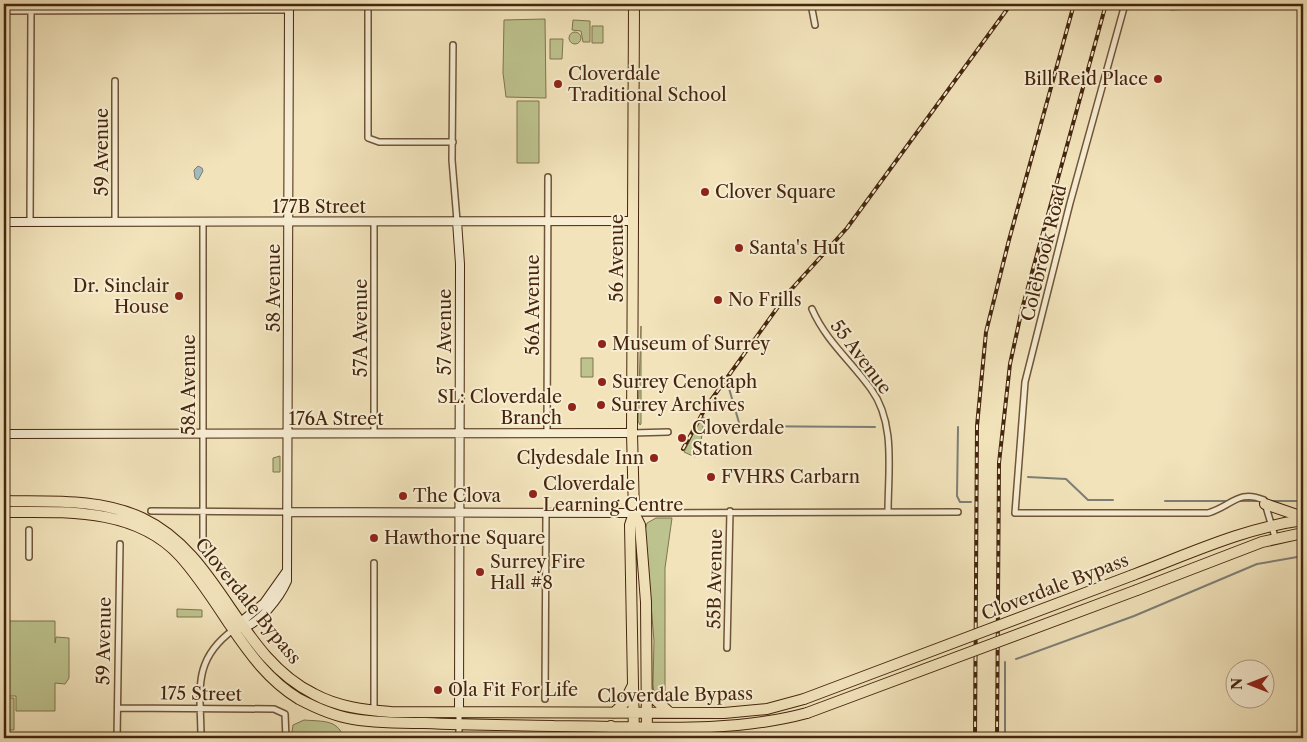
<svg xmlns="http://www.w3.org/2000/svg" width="1307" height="742" viewBox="0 0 1307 742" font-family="'Libre Caslon Text',serif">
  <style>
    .green { fill: #bdc38e; stroke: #81744e }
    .water { fill: #a2bbbc; stroke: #7d7f76 }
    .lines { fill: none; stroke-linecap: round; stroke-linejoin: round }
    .stream { stroke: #7d7f76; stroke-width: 2 }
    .street-casing { stroke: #705538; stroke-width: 8 }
    .secondary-casing { stroke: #45260d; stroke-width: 10 }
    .highway-casing { stroke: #45260d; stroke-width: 12 }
    .street { stroke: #f7edd3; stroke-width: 5 }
    .secondary { stroke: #f7edd3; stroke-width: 8 }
    .highway { stroke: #f2e3bb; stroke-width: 10 }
    .rail-casing { stroke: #45260d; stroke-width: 4 }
    .rail { stroke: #f7edd3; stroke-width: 2; stroke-dasharray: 5.5; stroke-linecap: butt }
    .highway-bridge-casing { stroke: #45260d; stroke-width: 12; stroke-linecap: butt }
    .highway-bridge { stroke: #f2e3bb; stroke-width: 10 }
    .poi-dot { fill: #8f2418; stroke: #f7edd3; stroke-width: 2 }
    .labels { text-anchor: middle; stroke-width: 4; stroke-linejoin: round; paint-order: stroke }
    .poi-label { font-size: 18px; fill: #45260d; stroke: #f7edd3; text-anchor: start }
    .street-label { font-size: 18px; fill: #45260d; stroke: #f7edd3 }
  </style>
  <rect width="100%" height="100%" fill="#f2e3bb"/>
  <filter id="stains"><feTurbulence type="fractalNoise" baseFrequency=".004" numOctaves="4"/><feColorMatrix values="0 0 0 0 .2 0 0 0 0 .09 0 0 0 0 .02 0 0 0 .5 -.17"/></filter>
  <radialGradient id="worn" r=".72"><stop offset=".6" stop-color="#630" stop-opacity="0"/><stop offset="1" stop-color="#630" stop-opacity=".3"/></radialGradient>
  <!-- green -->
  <path class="green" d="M1170,4h67l-15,4 -52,2z
    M545,19l1,79 -40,-1 -3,-24 1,-53z
    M573,20l17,1v21h-7l-2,-11 -9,-1z
    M592,26h11v17h-11z
    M569 38a6 6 0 1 1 12 0a6 6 0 1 1-12 0Z
    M550,39h13l-1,20h-12z
    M517,101h22v62h-22z
    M641,326v98l-1,1 -2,-4z
    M581,358h12v19h-12z
    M702,417h2l-3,25 -6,15 -11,-5z
    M280,456v16h-7v-14z
    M656,518h16l-7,50v136l-11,-11 -1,-9 1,-43 -9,-110 2,-8z
    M177,609l25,1v7h-25z
    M4,621h51v22l1,-6 13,1v40l-4,6 -10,-1v28h-39v-15h-12z
    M4,698h10v32h-10z
    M304,720c9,1 25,0 32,6 4,3 6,8 10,12h-55l2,-13z"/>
  <!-- water -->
  <path class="water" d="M198,166l4,2 1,3 -5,9 -3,-2 -1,-8z"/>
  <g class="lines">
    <!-- stream -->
    <path class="stream" d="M728,385l12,41 135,1
      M958,427l-1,69 3,6h11
      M1028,477l38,2 22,21h25
      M1165,501h61
      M1241,501h19
      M1272,501h31
      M1016,659l118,-43 123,-52 46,-8
      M1005,738v-76"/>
    <!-- street casing -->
    <g class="street-casing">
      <path id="street" d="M368,4v134l11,4h74
        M811,4l4,21
        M1125,4l-55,199 -45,179 -10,131h193c24,-7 30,-24 56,-13l11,37
        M4,11l285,-1
        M453,45l-1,115 5,61
        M115,81v141
        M374,221v213
        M30,222l1,-211
        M812,309c14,32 39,52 59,80 25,34 17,82 17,123
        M547,433l1,-256
        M632,433l36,-1
        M151,511l137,1
        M634,513l324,-1
        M29,530v27
        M203,548v-326
        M374,563v147
        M727,648l3,-137
        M545,699l1,-186
        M118,708l156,1 11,5 1,24
        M459,712v26
        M117,738l3,-194
        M201,738c0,-46 -10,-77 32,-108"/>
    </g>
    <!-- secondary casing -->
    <g class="secondary-casing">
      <path id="secondary" d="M457,221l3,43 -1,448
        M4,222l630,-1
        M4,434l628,-1
        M288,512l346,1
        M237,625l27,-22 22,-31
        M241,628c18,-3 39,-31 46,-47l2,-577"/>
    </g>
    <!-- highway casing -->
    <g class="highway-casing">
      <path id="highway" d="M4,501c46,1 95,-3 138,17 79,37 95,138 172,176 24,13 50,16 77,18l333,1 43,-4 37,-10
        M1265,504l38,13
        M4,512c60,0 131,-5 176,44 19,21 34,45 50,69 19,28 39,56 69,74 17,9 35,17 54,20 24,4 48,4 72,4 43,2 86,2 129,3 84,0 171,9 253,-13
        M634,513l6,12 6,77 1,136
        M1133,575c56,-21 111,-47 170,-55
        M1137,590l125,-48 41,-9
        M647,692l23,21
        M614,713l10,-10 9,-18
        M611,726l14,12
        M634,738l-4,-213 4,-12 -2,-80 2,-429"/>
    </g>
    <!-- street -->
    <use href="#street" class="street"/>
    <!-- secondary -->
    <use href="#secondary" class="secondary"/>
    <!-- highway -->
    <use href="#highway" class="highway"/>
    <!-- rail casing -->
    <g class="rail-casing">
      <path id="rail" d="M683,449l23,-42 82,-114 59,-65 164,-224
        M975,738l2,-312 9,-94 23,-92 65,-236
        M997,738l2,-275 11,-99 12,-55 84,-305"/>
    </g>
    <!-- rail -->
    <use href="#rail" class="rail"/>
    <!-- highway-bridge casing -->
    <g class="highway-bridge-casing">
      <path id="highway-bridge" d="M804,699l329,-124
        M807,713l330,-123"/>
    </g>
    <!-- highway-bridge -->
    <use href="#highway-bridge" class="highway-bridge"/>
  </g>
  <!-- markers -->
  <g class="poi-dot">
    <circle cx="1158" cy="79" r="5"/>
    <circle cx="558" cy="84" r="5"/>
    <circle cx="705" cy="192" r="5"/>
    <circle cx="739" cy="248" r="5"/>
    <circle cx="179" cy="296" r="5"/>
    <circle cx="718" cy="300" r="5"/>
    <circle cx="602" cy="344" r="5"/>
    <circle cx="602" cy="382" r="5"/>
    <circle cx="601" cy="405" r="5"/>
    <circle cx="572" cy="407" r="5"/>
    <circle cx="682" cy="438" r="5"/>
    <circle cx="654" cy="458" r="5"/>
    <circle cx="711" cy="477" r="5"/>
    <circle cx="533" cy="494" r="5"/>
    <circle cx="403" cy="496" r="5"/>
    <circle cx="374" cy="538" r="5"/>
    <circle cx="480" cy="572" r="5"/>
    <circle cx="438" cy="690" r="5"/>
  </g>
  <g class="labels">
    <!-- poi labels -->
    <g class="poi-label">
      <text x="568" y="80">Cloverdale<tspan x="568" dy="21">Traditional School</tspan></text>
      <text x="1148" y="85" text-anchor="end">Bill Reid Place</text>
      <text x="715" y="198">Clover Square</text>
      <text x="749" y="254">Santa's Hut</text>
      <text x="169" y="292" text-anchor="end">Dr. Sinclair<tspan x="169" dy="21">House</tspan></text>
      <text x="728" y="306">No Frills</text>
      <text x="612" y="350">Museum of Surrey</text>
      <text x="612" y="388">Surrey Cenotaph</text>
      <text x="562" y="403" text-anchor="end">SL: Cloverdale<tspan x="562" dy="21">Branch</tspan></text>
      <text x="611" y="411">Surrey Archives</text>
      <text x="692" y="434">Cloverdale<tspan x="692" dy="21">Station</tspan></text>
      <text x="644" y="464" text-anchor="end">Clydesdale Inn</text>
      <text x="721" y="483">FVHRS Carbarn</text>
      <text x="543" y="490">Cloverdale<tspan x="543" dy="21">Learning Centre</tspan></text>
      <text x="413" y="502">The Clova</text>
      <text x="384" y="544">Hawthorne Square</text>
      <text x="490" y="568">Surrey Fire<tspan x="490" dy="21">Hall #8</tspan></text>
      <text x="448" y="696">Ola Fit For Life</text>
    </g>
    <!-- street labels -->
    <g class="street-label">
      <text transform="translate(102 152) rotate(-90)" y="6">59 Avenue</text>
      <text x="319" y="213">177B Street</text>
      <text transform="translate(1044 253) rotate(-76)" y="6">Colebrook Road</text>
      <text transform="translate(617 258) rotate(-90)" y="6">56 Avenue</text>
      <text transform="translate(274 288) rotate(-90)" y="6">58 Avenue</text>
      <text transform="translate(533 305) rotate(-90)" y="6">56A Avenue</text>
      <text transform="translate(361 328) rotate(-90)" y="6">57A Avenue</text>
      <text transform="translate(445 332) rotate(-90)" y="6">57 Avenue</text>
      <text transform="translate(861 357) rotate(53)" y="6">55 Avenue</text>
      <text transform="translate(189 385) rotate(-90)" y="6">58A Avenue</text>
      <text x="336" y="425">176A Street</text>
      <text transform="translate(715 579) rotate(-89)" y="6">55B Avenue</text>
      <text transform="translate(1055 587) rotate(-21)" y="6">Cloverdale Bypass</text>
      <text transform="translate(248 601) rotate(51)" y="6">Cloverdale Bypass</text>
      <text transform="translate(104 641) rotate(-89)" y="6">59 Avenue</text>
      <text transform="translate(201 694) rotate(1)" y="6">175 Street</text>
      <text transform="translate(675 695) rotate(-1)" y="6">Cloverdale Bypass</text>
    </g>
  </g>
  <!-- margin -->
  <rect width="1307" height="742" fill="none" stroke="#f2e3bb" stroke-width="20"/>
  <rect x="5" y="5" width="1297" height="732" fill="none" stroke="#45260d" stroke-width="2.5"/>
  <rect x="10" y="10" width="1287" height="722" fill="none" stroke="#45260d"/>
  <!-- north arrow -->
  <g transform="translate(1250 684) rotate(270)"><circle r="24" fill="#f7edd3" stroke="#b09d84"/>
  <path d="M0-4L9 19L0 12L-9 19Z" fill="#8f2418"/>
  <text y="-8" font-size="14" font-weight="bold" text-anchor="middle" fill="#45260d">N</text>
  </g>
  <rect width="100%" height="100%" filter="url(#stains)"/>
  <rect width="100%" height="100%" fill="url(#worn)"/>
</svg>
